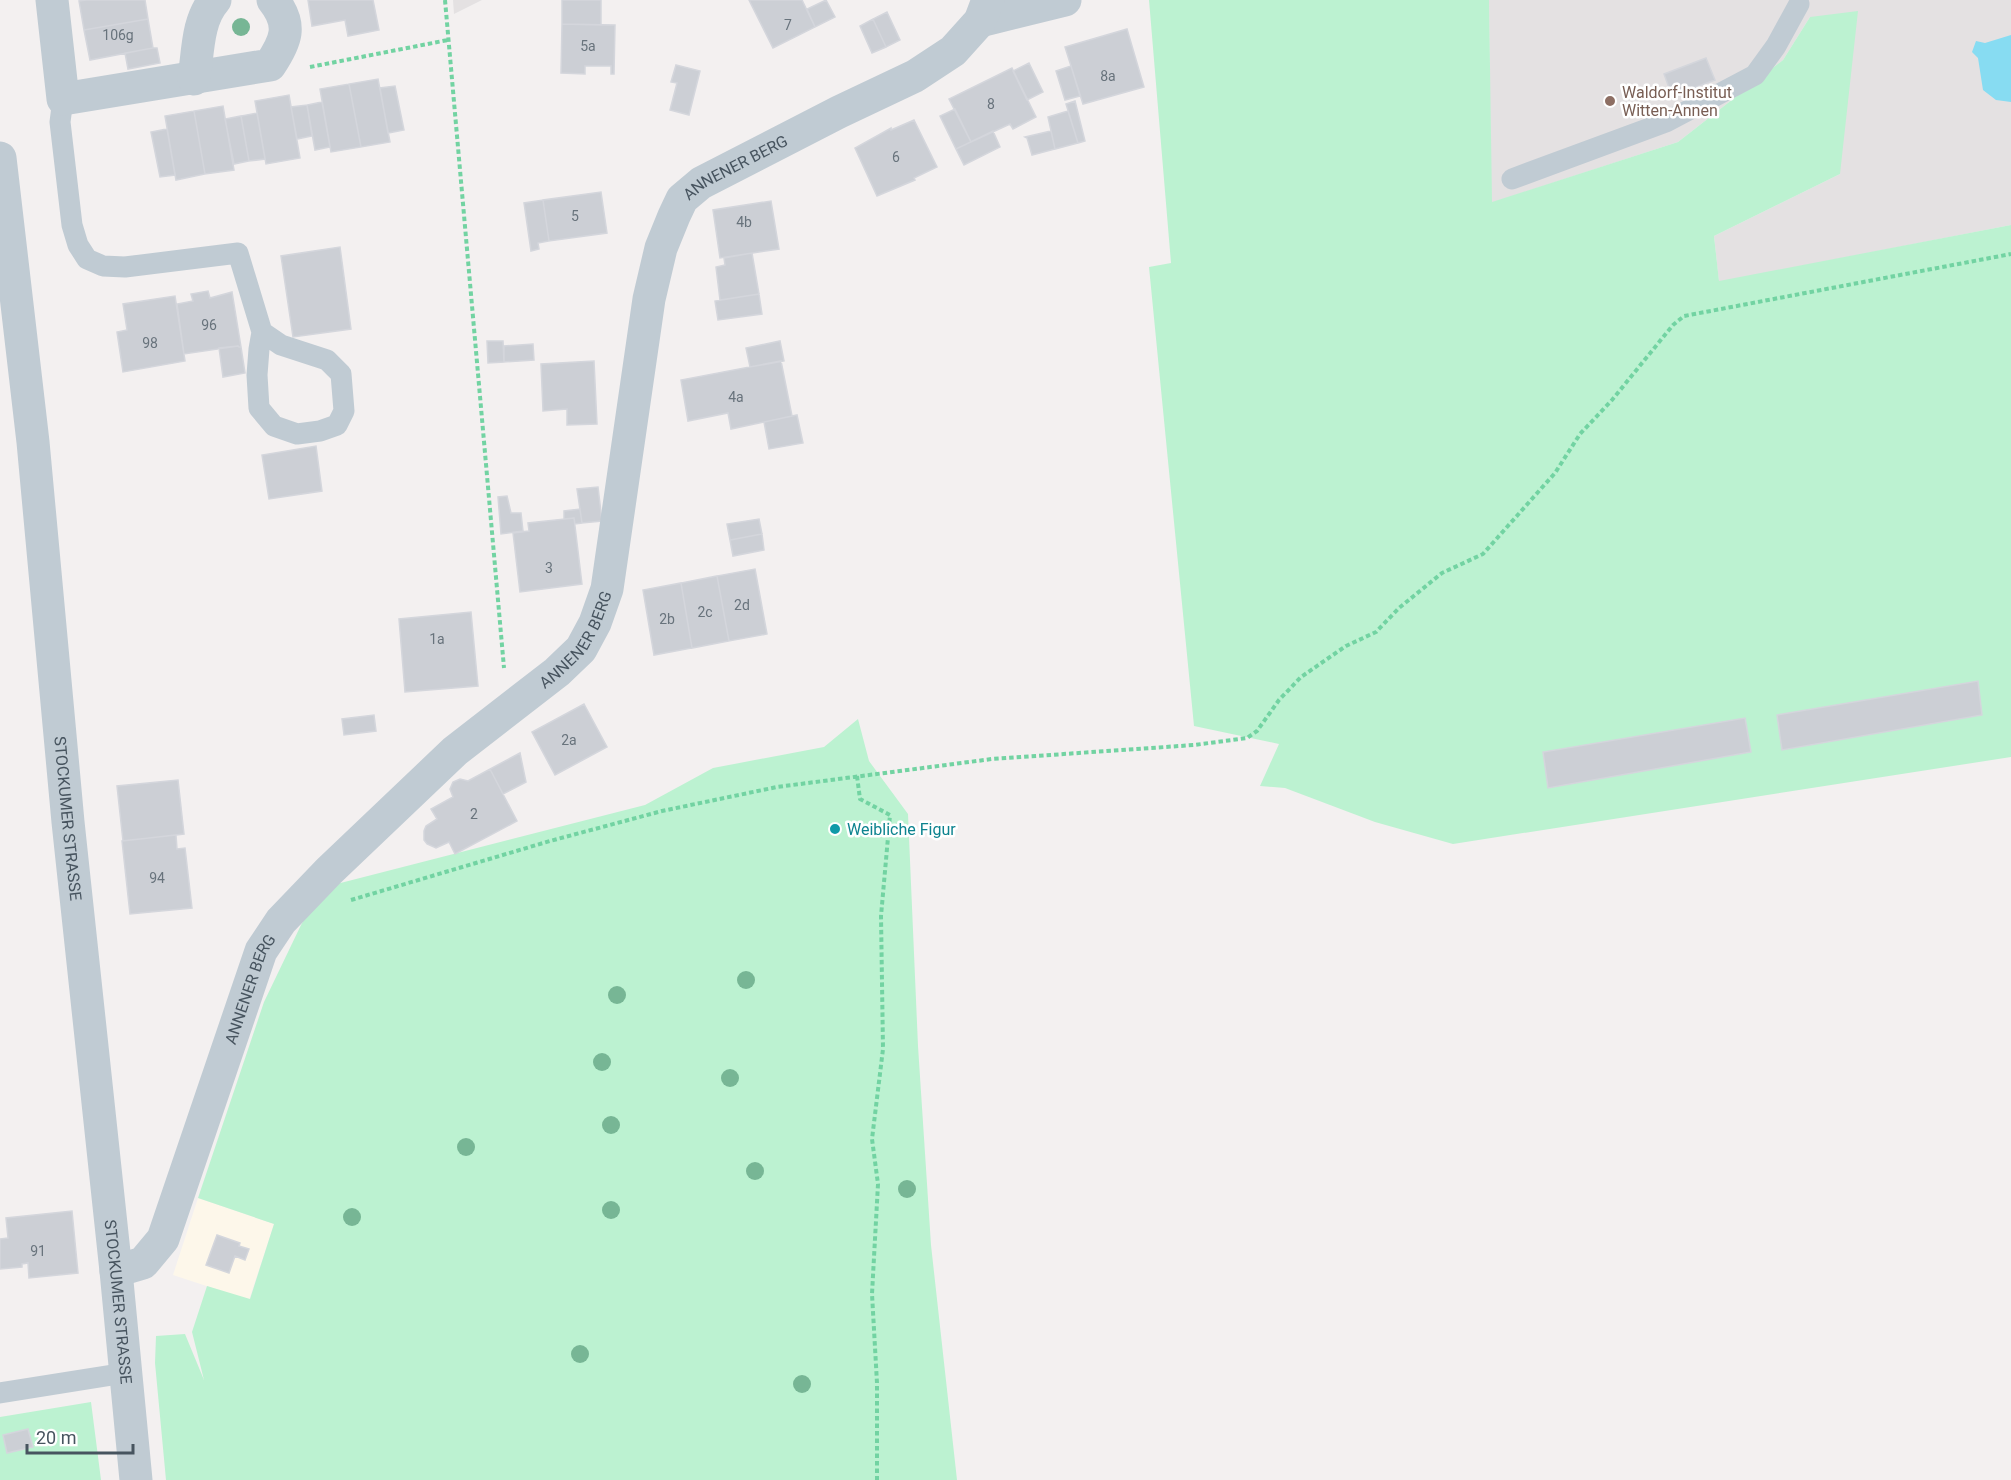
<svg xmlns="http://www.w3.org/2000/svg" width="2011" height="1480" viewBox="0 0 2011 1480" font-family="Roboto,sans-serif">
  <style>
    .commercial { fill: #fdf7ea }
    .education { fill: #e4e1e2 }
    .green { fill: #bcf2d1 }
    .water { fill: #87dcf2 }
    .building { fill: #cccfd5; stroke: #d4d6dc; stroke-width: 1.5 }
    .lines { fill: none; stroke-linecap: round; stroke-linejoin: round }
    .path { stroke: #72d3a2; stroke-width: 4; stroke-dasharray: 4.5 3; stroke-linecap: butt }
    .service { stroke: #c0cbd3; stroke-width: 21 }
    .minor { stroke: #c0cbd3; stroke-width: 33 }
    .tree { fill: #77b695 }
    .education-dot { fill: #8d6e63; stroke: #fff; stroke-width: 2 }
    .culture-dot { fill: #0f9aa8; stroke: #fff; stroke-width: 2 }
    .labels { text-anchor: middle; stroke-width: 5; stroke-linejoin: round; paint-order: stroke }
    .number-label { font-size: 14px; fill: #68737c }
    .education-label { font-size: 16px; fill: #785e54; stroke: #fff; text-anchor: start }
    .street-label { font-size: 16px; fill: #47545f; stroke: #fff }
    .culture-label { font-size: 16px; fill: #0d838f; stroke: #fff; text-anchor: start }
  </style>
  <rect width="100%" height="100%" fill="#f3f0f0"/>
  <!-- commercial -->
  <path class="commercial" d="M198,1198l76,26 -25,76 -76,-25z"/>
  <!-- education -->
  <path class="education" d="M453,0h29l-28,14z
    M1489,0h522v225l-292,57 -5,-46 126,-62 -30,-157 -27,43 -105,82 -187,61z"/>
  <!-- green -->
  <path class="green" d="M1149,0h340l3,202 186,-60 105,-82 27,-43 48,-6 -18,163 -126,62 5,45 292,-56v532l-558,87 -78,-22 -90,-34 -25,-2 19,-42 -85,-18 -45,-459 22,-4z
    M858,719l11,42 39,53 10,232 13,199 26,235h-791l-11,-117 1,-27 29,-2 19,46 -12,-48 15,-46 43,13 24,-75 -76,-26 66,-196 37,-77 20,-37 324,-83 68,-37 111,-21z
    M91,1402l10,78h-101v-63z"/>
  <!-- water -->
  <path class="water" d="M2011,35v67l-15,-2 -13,-10 -5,-32 -6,-6 4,-11 9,2z"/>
  <!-- building -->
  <path class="building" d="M86,0h59l3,19 -64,11 -5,-29z
    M308,0h65l6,30 -31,6 -3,-16 -33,6z
    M562,0h39v25l-39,-1z
    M749,0h53l13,27 -42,21z
    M826,0l9,17 -20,10 -8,-18z
    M887,12l13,28 -14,7 -13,-28z
    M148,19l5,29 -63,12 -6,-30z
    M873,19l13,28 -14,6 -12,-27z
    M562,24l53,1 -1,49h-3v-8h-26v8l-24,-1z
    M1127,29l17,58 -61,17 -18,-57z
    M153,48h4l3,15 -32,6 -3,-16z
    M1706,58l9,22 -43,16 -8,-22z
    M1029,63l14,29 -16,8 -14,-29z
    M676,65l24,6 -11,44 -19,-5 7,-27 -6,-1z
    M1071,66l9,30 -15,4 -9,-29z
    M1012,68l24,49 -23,12 -3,-5 -39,18 -22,-43z
    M378,79l12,63 -29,5 -12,-63z
    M349,84l12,63 -30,5 -11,-63z
    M395,86l9,44 -16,3 -8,-45z
    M289,95l11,63 -34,6 -11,-63z
    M1075,101l10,40 -7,2 -12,-39z
    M322,102l8,45 -15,3 -8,-45z
    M307,105l5,31 -15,3 -6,-32z
    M223,106l11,64 -29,4 -11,-63z
    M955,109l16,33 -15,7 -16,-33z
    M194,111l11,63 -29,6 -11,-64z
    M1068,111l10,32 -23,6 -7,-32z
    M257,113l8,46 -16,2 -8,-45z
    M241,116l8,45 -15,3 -9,-45z
    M914,120l23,47 -23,11 1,2 -38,16 -22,-48 36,-20v2z
    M167,129l8,46 -15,2 -9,-45z
    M993,131l7,16 -36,18 -8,-16z
    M1051,131l4,18 -23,6 -5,-17 -2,-1z
    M601,192l6,41 -58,8 -6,-41z
    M543,200l6,41 -11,2 1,6 -8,2 -7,-48z
    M771,201l8,48 -59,9 -7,-48z
    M340,247l11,82 -58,8 -12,-81z
    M752,253l7,41 -39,6 -4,-33 9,-2 -1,-7z
    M208,291l2,7 22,-6 9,55h-2l-1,-1 -54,8 -7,-50 16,-3 -2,-7z
    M759,294l3,20 -44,6 -3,-19z
    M175,296l10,65 -62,11 -6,-40 10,-2 -4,-26z
    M487,341h16l1,21 -16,1z
    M780,341l4,20 -34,6 -4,-19z
    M533,344l1,16 -30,2v-16z
    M238,346l1,1h2l4,26 -22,4 -4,-29z
    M594,361l3,63 -30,1v-16l-24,2 -2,-47z
    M781,361l11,55 -61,13 -3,-16 -40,8 -7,-41z
    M797,415l6,28 -34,6 -5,-27z
    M316,446l6,45 -53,8 -7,-44z
    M598,487l4,34 -20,2 -5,-34z
    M507,496l4,17h10l2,18 -22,3 -3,-37z
    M580,509l2,14 -7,1 -1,-6 -10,1v-8z
    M574,518l8,66 -62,8 -7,-59 16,-2 -1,-8z
    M759,519l3,15 -32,6 -3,-16z
    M762,534l2,16 -31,6 -3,-16z
    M755,569l12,65 -38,7 -12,-65z
    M717,576l12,65 -37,7 -11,-65z
    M681,583l11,65 -38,7 -11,-65z
    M471,612l7,74 -73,6 -6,-73z
    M1978,681l4,34 -200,35 -5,-35z
    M584,704l23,43 -52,28 -23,-43z
    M374,715l2,16 -32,4 -2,-16z
    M1745,718l6,34 -203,36 -5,-36z
    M520,753l6,29 -23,12 -13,-25z
    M490,769l27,52 -62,33 -6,-12 -13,6 -9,-4 -3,-4v-9l2,-5 11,-7 -6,-10 22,-12 -3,-8 3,-7 7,-3 8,2z
    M178,780l6,54 -61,7 -6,-55z
    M176,835l1,14 8,-1 7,60 -62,6 -8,-73z
    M72,1211l6,62 -49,5 -1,-15 -6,1v3l-22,2v-30l8,-1 -2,-20z
    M217,1235l23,8 -1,3 10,3 -4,11 -10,-4 -6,17 -23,-8z
    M28,1429l5,18 -26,6 -4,-18z"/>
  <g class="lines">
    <!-- path -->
    <path class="path" d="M445,0l59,668
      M310,67l138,-27
      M857,776l3,23 30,16 -9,101 2,133 -11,90 6,45 -6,110 5,89v97
      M351,900l199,-59 112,-30 115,-24 215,-28 202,-14 53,-7 10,-7 22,-31 22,-23 45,-31 30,-14 23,-24 43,-35 41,-19 72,-81 25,-39 32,-34 61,-75 11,-9 327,-62"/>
    <!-- service -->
    <path class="service" d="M63,99l-3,23 12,103 6,20 9,14 16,7 22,1 113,-14 24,79 -3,17 -2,26 2,33 15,18 23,8 23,-3 17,-6 7,-14 -3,-37 -14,-14 -46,-15 -19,-13
      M1512,179l154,-57 89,-47 21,-29 23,-42
      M0,1393l125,-20"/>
    <!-- minor -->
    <g class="minor">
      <path d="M52,0l11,99 207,-34c16,-24 23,-40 3,-65"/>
      <path d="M980,21l85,-21"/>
      <path d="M194,79c4,-26 3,-59 21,-79"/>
      <path id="s1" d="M0,158l33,284 35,380 48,449 20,209"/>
      <path id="s2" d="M116,1271l27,-8 20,-24 98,-288 20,-30 48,-50 126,-120 102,-79 24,-23 14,-26 12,-34 42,-290 12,-51 13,-32 8,-17 19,-16 138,-71 76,-36 38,-25 27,-30 8,-21"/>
    </g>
  </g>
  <!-- trees -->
  <g class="tree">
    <circle cx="241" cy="27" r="9"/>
    <circle cx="746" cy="980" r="9"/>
    <circle cx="617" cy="995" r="9"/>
    <circle cx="602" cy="1062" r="9"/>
    <circle cx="730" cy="1078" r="9"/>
    <circle cx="611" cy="1125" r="9"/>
    <circle cx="466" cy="1147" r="9"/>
    <circle cx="755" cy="1171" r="9"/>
    <circle cx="907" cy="1189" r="9"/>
    <circle cx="611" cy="1210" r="9"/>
    <circle cx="352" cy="1217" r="9"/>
    <circle cx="580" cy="1354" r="9"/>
    <circle cx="802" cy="1384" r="9"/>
  </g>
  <!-- markers -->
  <circle class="education-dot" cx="1610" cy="101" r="6"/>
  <circle class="culture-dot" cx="835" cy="829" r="6"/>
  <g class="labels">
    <!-- number labels -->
    <g class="number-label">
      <text x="788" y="30">7</text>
      <text x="118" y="40">106g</text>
      <text x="588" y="51">5a</text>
      <text x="1108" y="81">8a</text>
      <text x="991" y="109">8</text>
      <text x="896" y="162">6</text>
      <text x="575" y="221">5</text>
      <text x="744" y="227">4b</text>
      <text x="209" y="330">96</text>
      <text x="150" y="348">98</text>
      <text x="736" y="402">4a</text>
      <text x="549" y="573">3</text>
      <text x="742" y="610">2d</text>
      <text x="705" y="617">2c</text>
      <text x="667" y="624">2b</text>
      <text x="437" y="644">1a</text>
      <text x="569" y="745">2a</text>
      <text x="474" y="819">2</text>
      <text x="157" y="883">94</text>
      <text x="38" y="1256">91</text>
    </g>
    <!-- education labels -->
    <g class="education-label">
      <text x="1622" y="98">Waldorf-Institut<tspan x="1622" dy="18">Witten-Annen</tspan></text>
    </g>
    <!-- street labels -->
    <g class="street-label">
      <text dy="6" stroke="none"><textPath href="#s2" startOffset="1332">ANNENER BERG</textPath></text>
      <text dy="6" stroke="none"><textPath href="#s2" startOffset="810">ANNENER BERG</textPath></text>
      <text dy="6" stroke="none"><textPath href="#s1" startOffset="664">STOCKUMER STRASSE</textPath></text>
      <text dy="6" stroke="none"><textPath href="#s2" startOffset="324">ANNENER BERG</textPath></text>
      <text dy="6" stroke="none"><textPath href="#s1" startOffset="1150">STOCKUMER STRASSE</textPath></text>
    </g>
    <!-- culture labels -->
    <g class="culture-label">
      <text x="847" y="835">Weibliche Figur</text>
    </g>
  </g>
  <!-- scale -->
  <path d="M27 1444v9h106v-9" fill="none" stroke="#47545f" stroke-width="3"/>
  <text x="36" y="1444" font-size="18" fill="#47545f" stroke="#ffffff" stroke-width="4.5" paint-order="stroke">20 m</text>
</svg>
